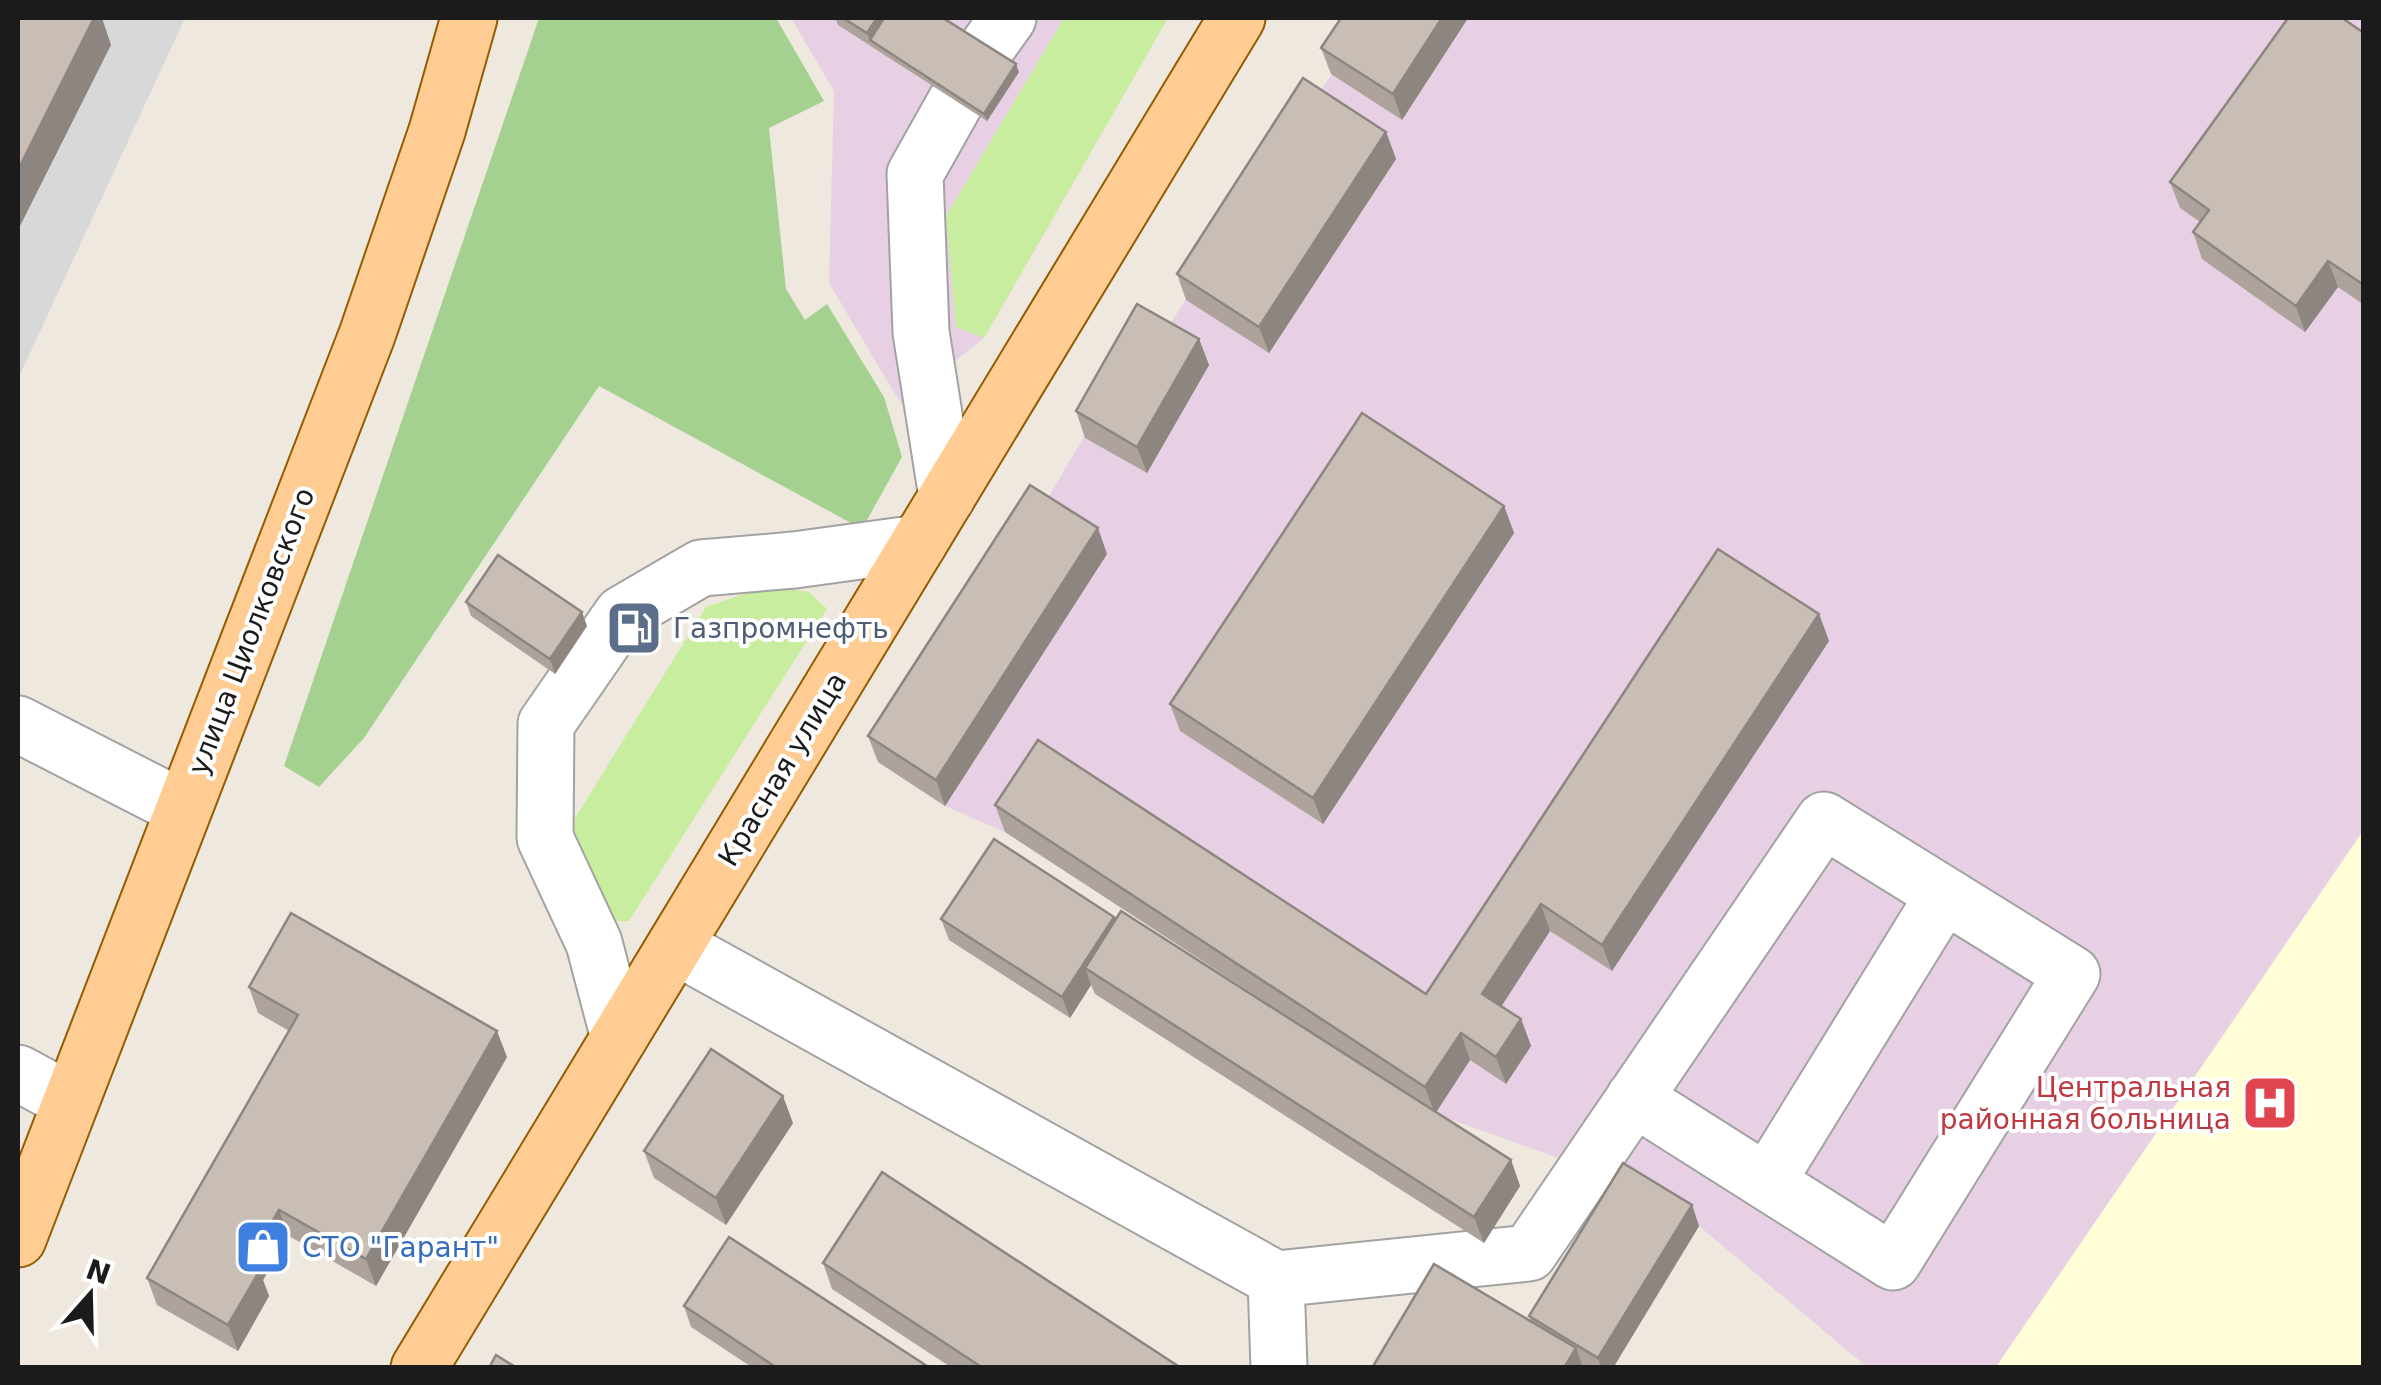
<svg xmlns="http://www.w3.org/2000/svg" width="2381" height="1385" viewBox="0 0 2381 1385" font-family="'DejaVu Sans',sans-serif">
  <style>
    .residential { fill: #d9d8d8 }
    .industrial { fill: #e7d0e4 }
    .education { fill: #fffed7 }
    .grass { fill: #c8ed9f }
    .forest { fill: #a5d190 }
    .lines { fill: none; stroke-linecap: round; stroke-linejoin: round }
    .minor-casing { stroke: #a2a2a2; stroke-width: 59 }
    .major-casing { stroke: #925c00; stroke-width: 59 }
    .minor { stroke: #fff; stroke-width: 55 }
    .major { stroke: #ffcc93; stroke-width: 55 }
    .wall { fill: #ada39c }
    .shaded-wall { fill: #8d857f }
    .building { fill: #c9beb5; stroke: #8d857f; stroke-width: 2.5 }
    .labels { text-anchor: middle; stroke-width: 8; stroke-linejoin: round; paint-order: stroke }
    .service-label { font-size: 28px; fill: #4e5e75; stroke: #fff; text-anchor: start }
    .street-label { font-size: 28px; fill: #1b1b1b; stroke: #fff }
    .health-label { font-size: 28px; fill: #be3a42; stroke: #fff; text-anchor: end }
    .shop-label { font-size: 28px; fill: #366cbe; stroke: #fff; text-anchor: start }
  </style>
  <rect width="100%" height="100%" fill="#eee8df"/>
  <!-- residential -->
  <path class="residential" d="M18,18h167l-167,361z"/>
  <!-- industrial -->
  <path class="industrial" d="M791,18h377l-184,320 -83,66 -72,-121 5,-192z
    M1368,18h995v812l-367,537h-129l-168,-141 -68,-42 -196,-70 -430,-282 -60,-26 -67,-44 162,-251 107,-180 14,7z"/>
  <!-- education -->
  <path class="education" d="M2363,830v537h-367l362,-528z"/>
  <!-- grass -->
  <path class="grass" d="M1064,18h104l-184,320 -28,-11 -10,-111z
    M768,586l41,6 18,17 -198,312h-27l-32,-95 136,-219z"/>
  <!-- forest -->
  <path class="forest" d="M539,18h237l48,83 -55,27 17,161 19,31 22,-16 57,93 18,60 -40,72 -263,-143 -235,352 -45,49 -35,-21z"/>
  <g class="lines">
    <!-- minor casing -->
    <g class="minor-casing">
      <path id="minor" d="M985,50l23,-32
        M947,497l-26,-165 -6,-158 41,-73
        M18,724l164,84
        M675,946l601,333 253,-26 295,-433 248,154 -179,288 -259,-164
        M619,1038l-25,-95 -49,-105 1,-114 76,-110 79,-46 93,-8 125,-17
        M18,1073l52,28
        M1767,1182l177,-287
        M1276,1279l3,89"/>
    </g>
    <!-- major casing -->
    <g class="major-casing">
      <path id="major" d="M18,1239l349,-904 70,-204 32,-113
        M419,1368l818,-1350"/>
    </g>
    <!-- minor -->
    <use href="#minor" class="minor"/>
    <!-- major -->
    <use href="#major" class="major"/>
  </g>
  <!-- wall -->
  <path class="wall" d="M835,18h108l76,54 -32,49 -149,-96z
    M1468,18l-66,102 -71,-46 -10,-26z
    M2364,33v272l-26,-18 -33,45 -103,-73 -9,-27 7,-10 -20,-14 -10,-26z
    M1386,132l10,27 -127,194 -83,-53 -9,-26z
    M1199,339l10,26 -62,108 -62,-35 -9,-27z
    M1504,506l10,27 -191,291 -143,-93 -10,-27z
    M1107,554l-162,252 -67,-44 -10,-26z
    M466,602l121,24 -32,48 -84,-58z
    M1819,614l10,27 -217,330 -62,-40 -49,75 20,13 10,27 -25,38 -36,-24 -34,52 75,48 9,26 -36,57 -389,-249 -4,-9 -21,33 -121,-78 -8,-21 173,-2 2,3 171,96 -282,-184 -10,-27 431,189z
    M249,987l258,70 -131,229 -87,-50 -26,44 6,16 -31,55 -81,-46 -10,-27 142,-247 -31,-18z
    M793,1123l-67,102 -72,-47 -10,-27z
    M1692,1205l7,21 -86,142h-27l-4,-3 1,3h-211l159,-47 -2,-5z
    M823,1263l358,105h-229l-120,-79z
    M684,1306l246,62h-177l-62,-41z"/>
  <!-- shaded-wall -->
  <path class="shaded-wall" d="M94,18h8l9,27 -93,185v-60z
    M877,18h14l-21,22 -3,-7z
    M1442,18h26l-66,102 -9,-26z
    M1016,64l3,8 -32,49 -3,-7z
    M1386,132l10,27 -127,194 -10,-26z
    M2328,261l10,26 -33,45 -9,-26z
    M1199,339l10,26 -62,108 -10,-26z
    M1504,506l10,27 -191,291 -10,-26z
    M1098,528l9,26 -162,252 -9,-26z
    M582,612l5,14 -32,48 -5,-15z
    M1819,614l10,27 -217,330 -10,-26z
    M1541,904l9,27 -58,90 -10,-27z
    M1114,917l8,21 -37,30 6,17 -21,33 -8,-21z
    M1521,1019l10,27 -25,38 -10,-27z
    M497,1031l10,26 -131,229 -10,-27z
    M1461,1033l9,27 -35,54 -10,-27z
    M783,1096l10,27 -67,102 -10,-27z
    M1511,1160l9,26 -36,57 -10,-26z
    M1692,1205l7,21 -86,142h-12l-3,-10z
    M279,1210l10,26 -26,44 6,16 -31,55 -10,-26 20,-62z
    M1576,1348l7,20h-19z"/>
  <!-- building -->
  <path class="building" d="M18,18h76l-76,152z
    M843,18h34l-10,15z
    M884,18h59l73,46 -32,50 -114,-74z
    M1341,18h101l-49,76 -72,-46z
    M2288,18h54l22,15v252l-36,-24 -32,45 -103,-74 16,-22 -39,-28z
    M1303,78l83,54 -127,195 -82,-53z
    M1137,304l62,35 -62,108 -61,-36z
    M1362,413l142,93 -191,292 -143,-94z
    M1030,485l68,43 -162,252 -68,-44z
    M1718,549l101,65 -217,331 -61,-41 -59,90 39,25 -25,38 -35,-24 -36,54 -430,-282 43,-65 388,254z
    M498,555l84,57 -32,47 -84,-57z
    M994,839l120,78 -52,80 -121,-78z
    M1121,911l390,249 -37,57 -389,-249z
    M291,913l206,118 -131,228 -87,-49 -31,53 12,7 -32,55 -81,-47 151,-263 -49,-28z
    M711,1049l72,47 -67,102 -72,-47z
    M1623,1163l69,42 -94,153 -69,-42z
    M882,1172l299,196h-198l-160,-105z
    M729,1237l201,131h-153l-93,-62z
    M1434,1264l142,84 -12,20h-192z
    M496,1355l21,13h-28z"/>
  <!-- icons -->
  <defs>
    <g id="fuel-square" transform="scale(2.875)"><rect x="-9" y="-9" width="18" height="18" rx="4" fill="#5c6f8a" stroke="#fff"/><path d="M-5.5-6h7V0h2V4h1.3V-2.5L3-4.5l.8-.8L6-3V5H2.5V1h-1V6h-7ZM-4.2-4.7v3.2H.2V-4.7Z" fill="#fff"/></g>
    <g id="hospital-square" transform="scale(2.875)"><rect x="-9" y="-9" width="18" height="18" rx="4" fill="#e0444e" stroke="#fff"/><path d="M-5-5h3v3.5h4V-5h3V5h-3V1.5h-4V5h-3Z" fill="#fff"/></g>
    <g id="shop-square" transform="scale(2.875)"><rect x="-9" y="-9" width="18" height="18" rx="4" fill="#3f7fe0" stroke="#fff"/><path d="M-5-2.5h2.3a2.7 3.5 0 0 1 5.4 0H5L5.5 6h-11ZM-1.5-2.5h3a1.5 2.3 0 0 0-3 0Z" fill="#fff"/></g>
  </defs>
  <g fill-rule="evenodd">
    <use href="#fuel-square" x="634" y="628"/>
    <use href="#hospital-square" x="2270" y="1103"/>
    <use href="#shop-square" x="263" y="1247"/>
  </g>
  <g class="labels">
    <!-- service labels -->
    <g class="service-label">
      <text x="673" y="638">Газпромнефть</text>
    </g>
    <!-- street labels -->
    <g class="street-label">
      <text transform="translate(251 631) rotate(-69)" y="10">улица Циолковского</text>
      <text transform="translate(782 769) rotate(-59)" y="10">Красная улица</text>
    </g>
    <!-- health labels -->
    <g class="health-label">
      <text x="2231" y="1097">Центральная<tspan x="2231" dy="32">районная больница</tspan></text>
    </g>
    <!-- shop labels -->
    <g class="shop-label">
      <text x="302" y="1257">СТО "Гарант"</text>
    </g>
  </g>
  <!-- border -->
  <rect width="2381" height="1385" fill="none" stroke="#1b1b1b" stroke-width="40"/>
  <!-- north arrow -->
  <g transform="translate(90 1295) rotate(20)" stroke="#ffffff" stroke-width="8" paint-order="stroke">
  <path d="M0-8L18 38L0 25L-18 38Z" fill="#1b1b1b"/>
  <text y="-15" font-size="28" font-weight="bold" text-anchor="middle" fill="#1b1b1b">N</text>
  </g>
</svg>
